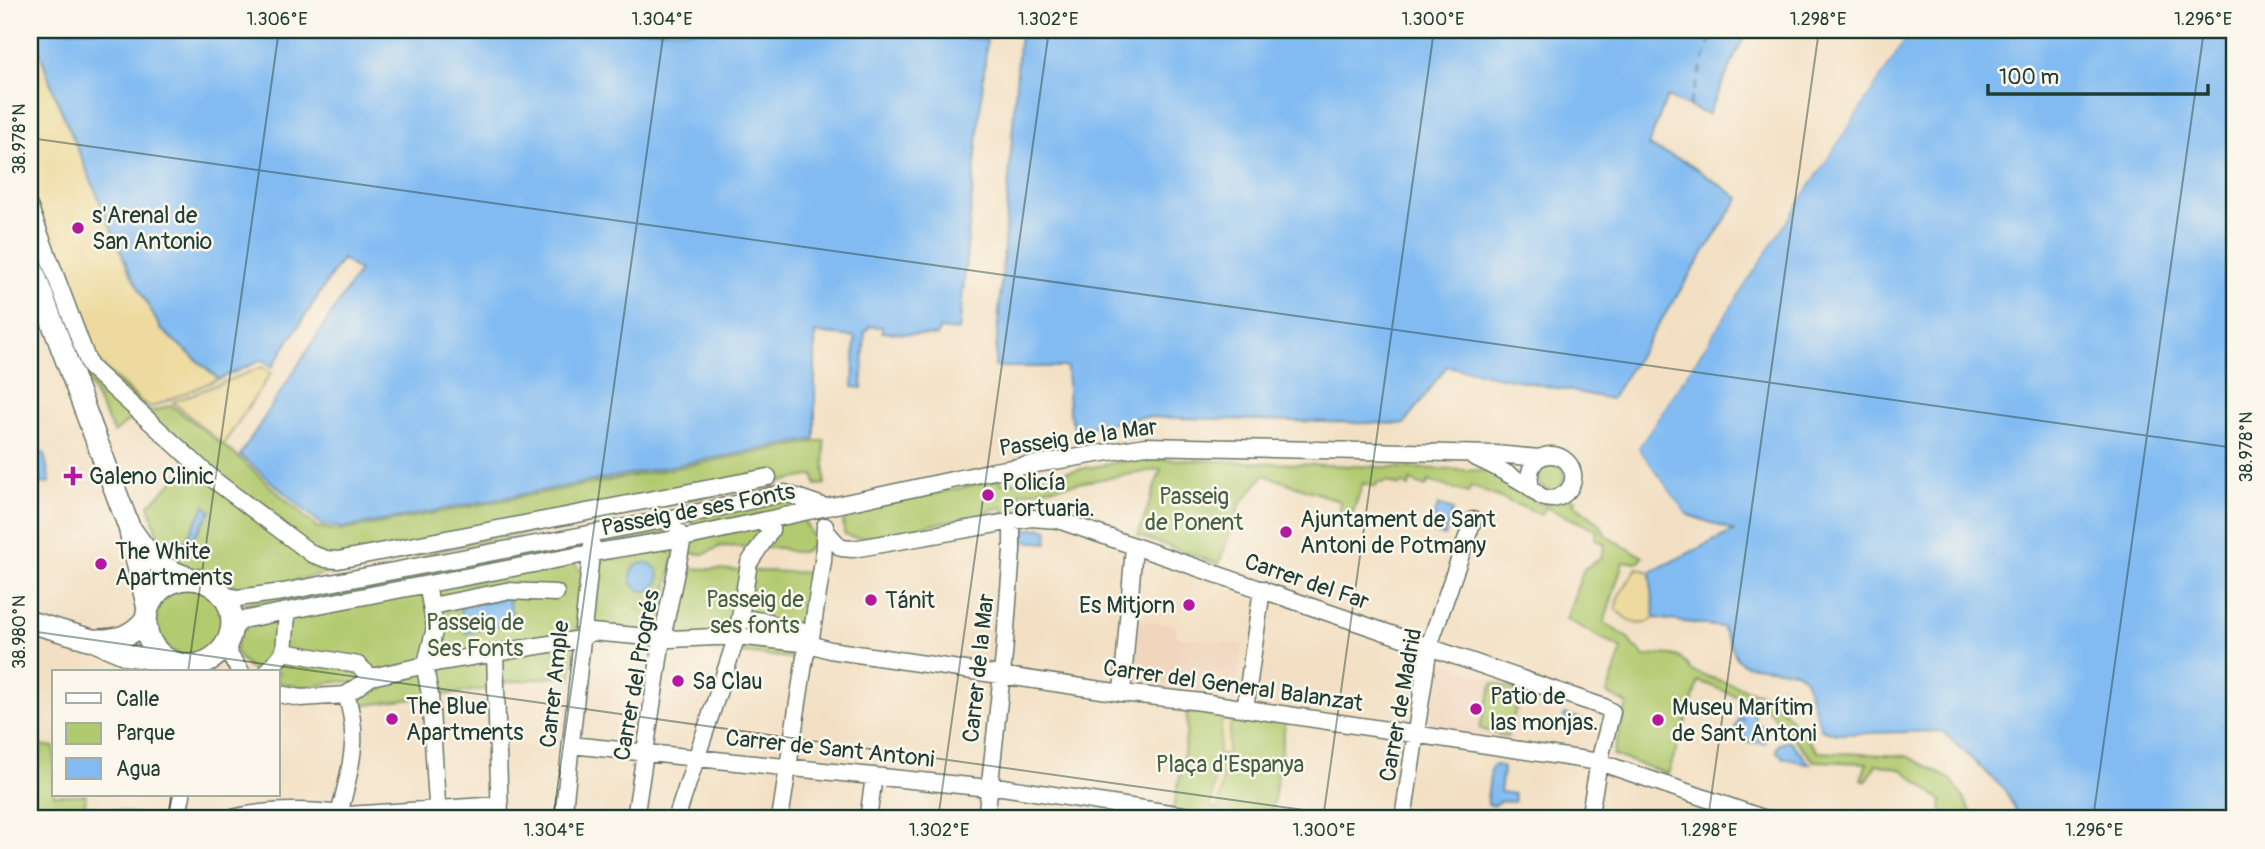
<svg xmlns="http://www.w3.org/2000/svg" width="2265" height="849" viewBox="0 0 2265 849" font-family="Pangolin,sans-serif">
  <style>
    .built { fill: #f1d5bd }
    .green { fill: #b2ca6f; stroke: #688452; stroke-width: 2 }
    .sand { fill: #eeda9e; stroke: #868c69; stroke-width: 2 }
    .water { fill: #81bbf2; stroke: #507c93; stroke-width: 2 }
    .pier { fill: #f3e0c4 }
    .lines { fill: none; stroke-linecap: round; stroke-linejoin: round }
    .ferry { stroke: #385c64; stroke-width: 2; stroke-dasharray: 9 7; stroke-linecap: butt }
    .minor-casing { stroke: #697666; stroke-width: 19 }
    .major-casing { stroke: #697666; stroke-width: 24 }
    .minor { stroke: #fff; stroke-width: 16 }
    .major { stroke: #fff; stroke-width: 21 }
    .ticks { fill: none; stroke: #1f3d34; stroke-width: 2; stroke-opacity: 0.45 }
    .poi-dot { fill: #b5179e; stroke: #fbf7ec; stroke-width: 2.5 }
    .labels { text-anchor: middle; stroke-width: 5; stroke-linejoin: round; paint-order: stroke }
    .poi-label { font-size: 23px; fill: #1f3d34; stroke: #fbf7ec; text-anchor: start }
    .street-label { font-size: 23px; fill: #1f3d34; stroke: #fbf7ec }
    .park-label { font-size: 23px; fill: #446043; stroke: #fbf7ec }
    .neatline { fill: none; stroke: #1f3d34; stroke-width: 2.5 }
    .ticks-label { font-size: 18px; text-anchor: middle; fill: #1f3d34 }
  </style>
  <rect width="100%" height="100%" fill="#fbf7ec"/>
  <filter id="ink" filterUnits="userSpaceOnUse"><feTurbulence type="fractalNoise" baseFrequency=".0143" numOctaves="2"/><feDisplacementMap in="SourceGraphic" scale="14" xChannelSelector="R" yChannelSelector="G"/><feConvolveMatrix kernelMatrix="1 2 1 2 8 2 1 2 1" color-interpolation-filters="sRGB"/></filter>
  <filter id="wash" filterUnits="userSpaceOnUse"><feTurbulence type="fractalNoise" baseFrequency=".00686" numOctaves="4" result="noise"/><feDisplacementMap in="SourceGraphic" scale="28" xChannelSelector="R" yChannelSelector="G"/><feGaussianBlur stdDeviation="1.57" result="paint"/><feColorMatrix in="noise" values="0 0 0 0 0 0 0 0 0 0 0 0 0 0 0 0 0 1.4 0 .05"/><feComposite in="paint" operator="in"/></filter>
  <g filter="url(#wash)">
    <rect width="100%" height="100%" fill="#f3e0c4"/>
    <!-- built -->
    <path class="built" d="M30,228l29,77 -29,4z
      M1139,621l38,4 -1,11 67,8 -8,53 -102,-16z
      M1438,660l89,31 -15,51 -84,-14z"/>
    <!-- green -->
    <path class="green" d="M30,192l62,170 59,50 20,-7 66,51 79,71 24,4 484,-91 1,44 -9,1 -2,-10 -572,116 -24,-14 -37,-10 -11,-6 -8,-9 -13,-47 41,-41 -53,-50 -23,19 -28,-56 -56,-149z
      M1161,459l329,12 47,33h12l22,-6 5,2 -3,3 27,21 6,12 37,21 -4,5h-16l-19,61 23,14 8,12h3l6,8c18,-4 39,-6 47,14l82,27 45,54 89,4 45,24 24,39h-15l-20,-9 1,-9 -39,-31 -27,-6 -9,17 -6,-2 6,-16 -53,-2 -48,-53 -67,-27 -31,93 -55,-19 14,-51 -20,-11 15,-44 -56,-30 18,-50 17,-11 4,-14 -10,-5 2,-9 -52,-23 -3,8 -71,-29 -3,7 -39,-12 -3,6 -16,-6 -1,6 -7,-4 -2,3 -14,-5 -3,2 -5,-1 -3,5 -12,-4 -14,41 -9,-1v-22l-76,-26 -24,30 -21,59 -81,-28 23,-67 -141,24 4,20 -52,7 33,-7 -2,-6 -14,3v3l-124,25 -15,-1 -6,-4 -1,-11 6,-9 151,-34 1,5 129,-24z
      M1538 477a13 13 0 1 1 26 0a13 13 0 1 1-26 0Z
      M784,497l22,9 -113,23 -2,-10z
      M802,517l15,27 -15,8h-9l-13,-4 -59,-2 -16,8 -18,-1 4,-13z
      M661,526l8,9 -69,12 5,-10z
      M584,541v9l-342,66 -5,-12z
      M676,547l-18,87 -66,-4 7,-69z
      M574,563l9,12 -12,105 -10,-4 -59,7 -7,5 -136,18 7,-16c-28,-18 -37,-2 -65,-3 -8,-1 -16,-3 -23,-4v-11c-26,0 -29,1 -43,-21l4,-17 15,-12z
      M683,568l132,5 -16,86 -129,-14z
      M156 622a33 33 0 1 1 66 0a33 33 0 1 1-66 0Z
      M1493,683l28,9 -14,45 -28,-9z
      M1185,703l101,15 -15,101h-39l-63,-9 5,-3c4,-28 18,-77 11,-104z
      M30,744l24,3v48h32l-1,11 54,8 -1,5h-108z"/>
    <!-- sand -->
    <path class="sand" d="M30,30h2l23,65 73,173 33,61 58,50 -67,28 -11,-5 -48,-45 -63,-169z
      M262,367l9,6 -48,72 -50,-43z
      M1637,568l13,4 5,46c-16,12 -26,3 -39,-8l2,-13z
      M1222,719l9,2 -4,34 -9,-1z
      M1215,773l8,2 -4,34 -8,-1z"/>
    <!-- water -->
    <path class="water" d="M32,30h927v7l28,3 -28,291 -20,-2 -2,7 -55,-4v-5l-13,-1 -1,4 -3,1 -3,57 -9,-1 2,-50 -40,-4v106l-472,89 -21,-3 -82,-70 119,-184 -17,-12 -70,108 -10,-7 -43,19 -58,-50 -33,-61 -73,-173z
      M1020,30h727l-39,85 -41,-18 -19,49 38,16 53,36 -128,201 -164,-33 -43,58 -262,-7 -67,13 -6,-19 -2,-44h-72z
      M1911,30h324v789h-215l-15,-29 -63,-59 -105,3 -16,-5 -16,-50 -10,-8 -50,-6 -7,-5 -16,-33 -67,-9 -5,-46 84,-41 -48,-17 -48,-66z
      M44,453l6,29 -10,2 -1,-8 -9,2v-22z
      M1438,505l15,5 -8,26 -16,-5z
      M205,506l6,5 -32,48 -3,-2z
      M1041,528l7,2 -1,13 -25,-2 1,-11z
      M631 577a14 14 0 1 1 28 0a14 14 0 1 1-28 0Z
      M508,597l6,25 -48,11 -6,-25z
      M1741,711h8l6,4v6l14,10 -4,12 -18,-1 -13,-9 4,-13h7l-6,-3z
      M1565,714l20,6 -4,10 -19,-6z
      M1789,740l21,24 -26,-6 -8,-7 2,-6z
      M1495,765l6,1 2,2 -3,24 14,2 1,7 -2,1 -13,-1 -6,5 -6,-2 -1,-5 4,-31z"/>
    <!-- pier -->
    <path class="pier" d="M1907,30h4l-273,418 48,66 -1,3 -50,-67 -1,-3z"/>
    <g class="lines">
      <!-- ferry -->
      <path class="ferry" d="M1689,106l24,-76"/>
    </g>
  </g>
  <g filter="url(#ink)">
    <g class="lines">
      <!-- minor casing -->
      <g class="minor-casing">
        <path id="minor" d="M30,208l60,159 124,113 98,74 14,5 12,1 430,-83
          M1474,457c19,8 36,18 53,28 7,4 10,11 18,13 15,4 30,-9 28,-24 -5,-29 -52,-25 -42,14
          M825,530l16,18 12,1 178,-31 27,2 546,187 8,5 -13,50 -10,57
          M428,589l7,39 -10,39 5,28 8,124
          M222,595l16,3 45,-6 385,-73 117,-26 38,13
          M432,606l74,-15 50,2
          M740,618l29,4 3,6 29,3 11,-1
          M230,632l12,-12 45,-9 304,-58 92,-15 311,-67 152,-25 349,8 44,4
          M227,641l3,15 11,16
          M284,652l74,13 13,12
          M495,653l5,166
          M183,664l18,8
          M267,672l17,-20 3,-38
          M1122,693l12,-147
          M278,694l23,4 45,-3c16,45 2,81 -8,124
          M346,695l25,-18 69,-15 141,-23 10,-7 80,7 66,-3 73,8 20,6 292,43 80,9 397,60 167,57
          M1245,709l17,-120
          M571,745l408,42h23l206,32
          M177,819l5,-24
          M228,819c39,-10 80,-10 120,-4l152,-10
          M563,819l29,-274
          M635,819l27,-180 21,-101 -5,-6
          M676,819l61,-183 12,-73 22,-33v-7
          M780,819l25,-162 5,-13 13,-83 2,-35
          M868,819l6,-43
          M986,819l18,-164 8,-104v-30
          M1403,819l26,-173 44,-126"/>
      </g>
      <!-- major casing -->
      <g class="major-casing">
        <path id="major" d="M30,263l99,264 19,82
          M132,531c20,29 26,37 60,48
          M146 622a43 43 0 1 1 86 0a43 43 0 1 1-86 0Z
          M30,622l62,18 36,15 43,7
          M97,640c22,0 35,-4 49,-21"/>
      </g>
      <!-- minor -->
      <use href="#minor" class="minor"/>
      <!-- major -->
      <use href="#major" class="major"/>
    </g>
  </g>
  <!-- ticks -->
  <path class="ticks" d="M30,138l2205,310M30,631l1338,188M188,672l91,-642M168,819l3,-24M553,819l111,-789M938,819l111,-789M1323,819l111,-789M1708,819l111,-789M2093,819l111,-789"/>
  <!-- markers -->
  <g class="poi-dot">
    <circle cx="78" cy="228" r="7"/>
    <path d="M69.5 465.5h7v7h7v7h-7v7h-7v-7h-7v-7h7z"/>
    <circle cx="988" cy="495" r="7"/>
    <circle cx="1286" cy="532" r="7"/>
    <circle cx="101" cy="564" r="7"/>
    <circle cx="871" cy="600" r="7"/>
    <circle cx="1189" cy="605" r="7"/>
    <circle cx="678" cy="681" r="7"/>
    <circle cx="1476" cy="709" r="7"/>
    <circle cx="392" cy="719" r="7"/>
    <circle cx="1658" cy="720" r="7"/>
  </g>
  <g class="labels">
    <!-- poi labels -->
    <g class="poi-label">
      <text x="92" y="223">s'Arenal de<tspan x="92" dy="26">San Antonio</tspan></text>
      <text x="89" y="484">Galeno Clinic</text>
      <text x="1002" y="490">Policía<tspan x="1002" dy="26">Portuaria.</tspan></text>
      <text x="1300" y="527">Ajuntament de Sant<tspan x="1300" dy="26">Antoni de Potmany</tspan></text>
      <text x="115" y="559">The White<tspan x="115" dy="26">Apartments</tspan></text>
      <text x="885" y="608">Tánit</text>
      <text x="1175" y="613" text-anchor="end">Es Mitjorn</text>
      <text x="692" y="689">Sa Clau</text>
      <text x="1490" y="704">Patio de<tspan x="1490" dy="26">las monjas.</tspan></text>
      <text x="406" y="714">The Blue<tspan x="406" dy="26">Apartments</tspan></text>
      <text x="1672" y="715">Museu Marítim<tspan x="1672" dy="26">de Sant Antoni</tspan></text>
    </g>
    <!-- street labels -->
    <g class="street-label">
      <text transform="translate(1078 437) rotate(-8)" y="8">Passeig de la Mar</text>
      <text transform="translate(698 509) rotate(-11)" y="8">Passeig de ses Fonts</text>
      <text transform="translate(1307 581) rotate(19)" y="8">Carrer del Far</text>
      <text transform="translate(978 668) rotate(-84)" y="8">Carrer de la Mar</text>
      <text transform="translate(636 675) rotate(-80)" y="8">Carrer del Progrés</text>
      <text transform="translate(554 684) rotate(-84)" y="8">Carrer Ample</text>
      <text transform="translate(1233 685) rotate(8)" y="8">Carrer del General Balanzat</text>
      <text transform="translate(1400 705) rotate(-80)" y="8">Carrer de Madrid</text>
      <text transform="translate(830 748) rotate(6)" y="8">Carrer de Sant Antoni</text>
    </g>
    <!-- park labels -->
    <g class="park-label">
      <text x="1194" y="504">Passeig<tspan x="1194" dy="26">de Ponent</tspan></text>
      <text x="755" y="607">Passeig de<tspan x="755" dy="26">ses fonts</tspan></text>
      <text x="475" y="630">Passeig de<tspan x="475" dy="26">Ses Fonts</tspan></text>
      <text x="1230" y="772">Plaça d'Espanya</text>
    </g>
  </g>
  <!-- margin -->
  <rect width="2265" height="849" fill="none" stroke="#fbf7ec" stroke-width="77"/>
  <!-- legend -->
  <rect x="52" y="670" width="228" height="126" fill="#fbf7ec" stroke="#a3ada2" stroke-width="2"/>
  <rect x="66" y="693" width="35" height="10" fill="#ffffff" stroke="#a3ada2" stroke-width="2"/>
  <text x="116" y="706" font-size="21" fill="#1f3d34">Calle</text>
  <rect x="66" y="723" width="35" height="21" fill="#b2ca6f" stroke="#a3ada2" stroke-width="2"/>
  <text x="116" y="740" font-size="21" fill="#1f3d34">Parque</text>
  <rect x="66" y="758" width="35" height="21" fill="#81bbf2" stroke="#a3ada2" stroke-width="2"/>
  <text x="116" y="776" font-size="21" fill="#1f3d34">Agua</text>
  <!-- scale -->
  <path d="M1988 84v10h220v-10" fill="none" stroke="#1f3d34" stroke-width="3.5"/>
  <text x="1999" y="84" font-size="21" fill="#1f3d34" stroke="#fbf7ec" stroke-width="5" paint-order="stroke">100 m</text>
  <rect x="38" y="38" width="2188" height="772" class="neatline"/>
  <g class="ticks-label">
    <text x="277" y="25">1.306°E</text>
    <text x="662" y="25">1.304°E</text>
    <text x="1048" y="25">1.302°E</text>
    <text x="1433" y="25">1.300°E</text>
    <text x="1818" y="25">1.298°E</text>
    <text x="2203" y="25">1.296°E</text>
    <text transform="translate(19 139) rotate(-90)" y="6">38.978°N</text>
    <text transform="translate(2246 447) rotate(-90)" y="6">38.978°N</text>
    <text transform="translate(19 632) rotate(-90)" y="6">38.980°N</text>
    <text x="554" y="836">1.304°E</text>
    <text x="939" y="836">1.302°E</text>
    <text x="1324" y="836">1.300°E</text>
    <text x="1709" y="836">1.298°E</text>
    <text x="2094" y="836">1.296°E</text>
  </g>
</svg>
